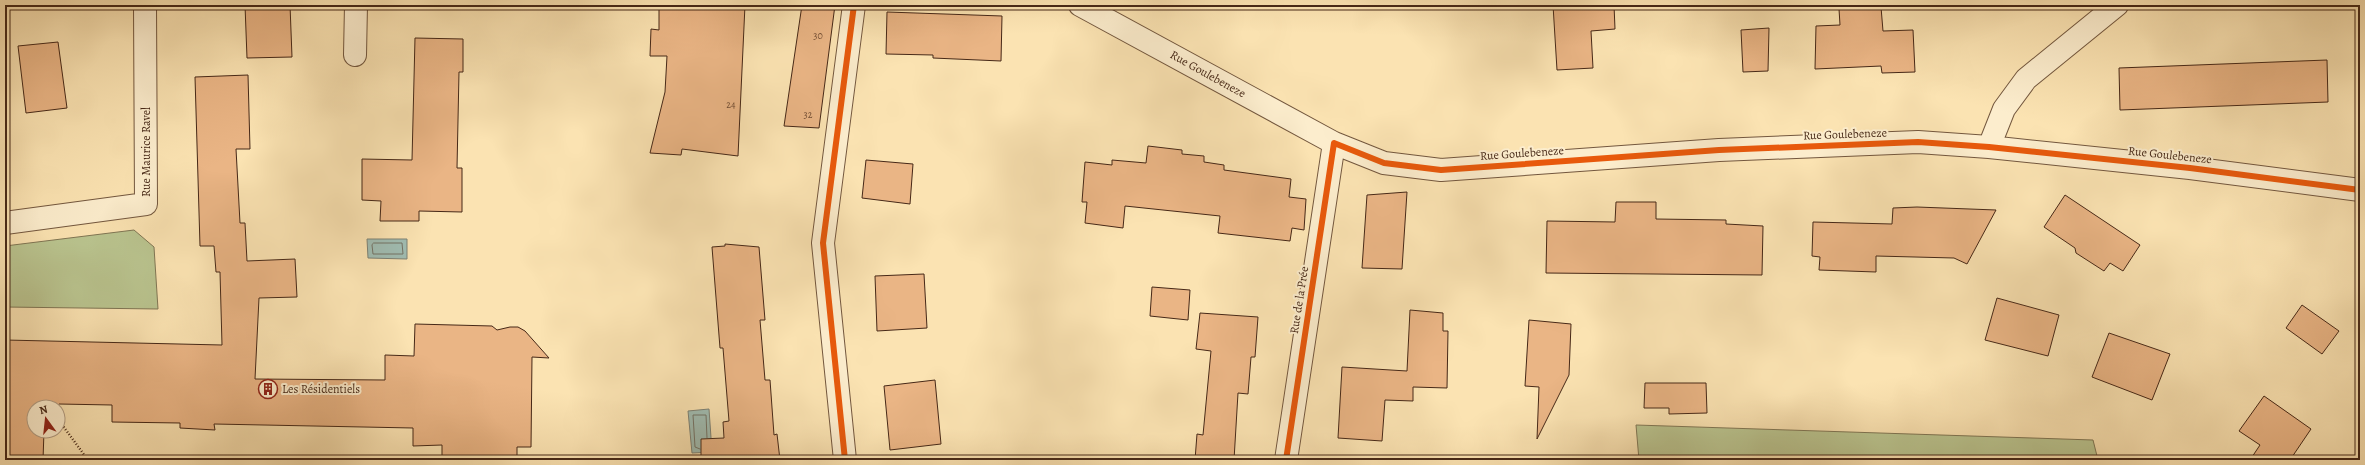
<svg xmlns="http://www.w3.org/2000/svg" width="2365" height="465" viewBox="0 0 2365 465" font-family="Alegreya,serif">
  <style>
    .green { fill: #bac590; stroke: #807654 }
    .water { fill: #a0bdb3; stroke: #7c8175 }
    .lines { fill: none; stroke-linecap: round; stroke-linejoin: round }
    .shore { stroke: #737265; stroke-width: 1 }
    .building { fill: #eab585; stroke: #462817 }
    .minor-casing { stroke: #73573e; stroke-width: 24 }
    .path { stroke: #462817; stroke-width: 2.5; stroke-dasharray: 1 2; stroke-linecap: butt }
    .minor { stroke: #fcedcd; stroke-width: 22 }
    .cycleway-casing { stroke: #fcedcd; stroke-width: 8 }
    .cycleway { stroke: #e8590c; stroke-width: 6 }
    .labels { text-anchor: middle; stroke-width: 4; stroke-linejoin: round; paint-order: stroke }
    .number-label { font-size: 10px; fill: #6f4b32 }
    .street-label { font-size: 12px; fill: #462817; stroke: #fcedcd }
    .poi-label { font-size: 12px; fill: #462817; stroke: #fcedcd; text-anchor: start }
  </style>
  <rect width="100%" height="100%" fill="#fbe3b2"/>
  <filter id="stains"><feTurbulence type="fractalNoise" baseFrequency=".005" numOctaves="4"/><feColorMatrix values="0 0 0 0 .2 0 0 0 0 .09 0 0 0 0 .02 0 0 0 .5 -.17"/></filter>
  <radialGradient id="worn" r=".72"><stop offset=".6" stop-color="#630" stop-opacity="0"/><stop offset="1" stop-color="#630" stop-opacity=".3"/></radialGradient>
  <!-- green -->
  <path class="green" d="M134,230l20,17 4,62 -153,-2v-61z
    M1636,425l457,15 5,20h-459z"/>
  <!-- water -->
  <path class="water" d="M367,239h40v20l-39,-1z
    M709,409l3,43 -20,1 -4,-42z"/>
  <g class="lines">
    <!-- shore -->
    <path class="shore" d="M374,243h28l1,11h-30l-1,-9z
      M700,449l-5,-2 -2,-32h13l1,23"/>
  </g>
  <!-- building -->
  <path class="building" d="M245,5h45l2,52 -45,1z
    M671,5h74l-7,151 -56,-7 -1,6 -31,-2 15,-61 2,-36h-17l1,-27 8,1v-22l12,1z
    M802,5h33l-16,123 -35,-2z
    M1553,5h61l1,24 -24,2 2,37 -36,2z
    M1881,7l2,24 30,-1 2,42 -33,1 -1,-7 -66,3 1,-43 24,-1 -1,-16z
    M887,12l115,4 -1,45 -68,-3v-3l-47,-1z
    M1769,28l-1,43 -25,1 -2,-42z
    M415,38l48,1v33h-4l-2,96h5v44l-43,-1v10h-39l1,-20 -19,-1v-41l50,1z
    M58,42l9,66 -41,5 -8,-67z
    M2327,60l1,42 -208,8 -1,-42z
    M248,75l2,74h-14l4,74h5l2,38 48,-2 2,38 -38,1 -4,81 130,1v-25l29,1 1,-32 77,2 5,4 13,-3h8l7,4 24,27 -17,-1 -1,90h-14v13h-75v-15l-29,1v-18l-199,-4 1,6 -35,-2v-5l-68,-1v-17l-53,-1 -3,3h-22v24h10l-1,29h-38v-120l217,5 -2,-73h-4l-2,-26h-14l-5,-169z
    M1148,146l34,4v4l22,2v6l20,3v5l67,9 -2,18 17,2 -2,31 -12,-2 -2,13 -72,-8 2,-17 -95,-10 -2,22 -38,-5 2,-21h-5l3,-40 27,3v-5l34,3z
    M866,160l47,4 -3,40 -48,-6z
    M1407,192l-5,77 -40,-1 5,-73z
    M2065,195l75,50 -17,26 -13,-8 -6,8 -28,-18 -1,-5 -31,-21z
    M1616,202h40v17l70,1v4l37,2 -1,49 -216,-2 1,-52 68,1z
    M1917,207l79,3 -29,54 -13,-6 -78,-2v16l-57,-2 1,-13 -8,-1 1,-34 79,2 1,-16z
    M725,244l34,3 6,73h-5l5,60h5l4,55 3,-1 3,26h-79v-21l23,-1 -1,-16 6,-1 -6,-73h-3l-8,-101 13,-1z
    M924,274l3,54 -50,3 -2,-55z
    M1152,287l38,3 -2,30 -38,-4z
    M1997,298l62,17 -11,41 -63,-16z
    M2302,305l37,26 -17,23 -36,-26z
    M1410,310l33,3v18h5l-1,57 -34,-1v14l-28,-1 -3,41 -44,-3 4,-71 65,4z
    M1200,313l58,4 -3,40h-4l-3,37 -10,-1 -4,67h-39l2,-26 6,1 8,-84 -15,-2z
    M1529,320l42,4 -2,51 -32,64 2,-52 -14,-1z
    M2109,333l61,21 -18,46 -60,-23z
    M935,380l6,64 -51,6 -6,-64z
    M1645,383h61l1,30 -38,1v-6h-25z
    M2264,396l47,33 -21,31h-40l10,-15 -21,-14z"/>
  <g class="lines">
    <!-- minor casing -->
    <g class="minor-casing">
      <path id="minor" d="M1080,5l254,138 50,20 57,7 278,-20 199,-8 71,5 201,21 170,22
        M355,55l1,-50
        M1989,147l15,-38 22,-30 91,-74
        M5,223l141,-19 -1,-199
        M845,460l-22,-217 31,-238
        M1286,460l48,-317"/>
    </g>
    <!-- path -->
    <path class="path" d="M60,422l28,38
      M400,460h1"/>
    <!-- minor -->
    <use href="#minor" class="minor"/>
    <!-- cycleway casing -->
    <g class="cycleway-casing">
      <path id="cycleway" d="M845,460l-22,-217 31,-238
        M1286,460l48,-317 50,20 57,7 278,-20 199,-8 71,5 201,21 170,22"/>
    </g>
    <!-- cycleway -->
    <use href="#cycleway" class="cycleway"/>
  </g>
  <!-- icons -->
  <defs>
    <g id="building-ring" transform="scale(1)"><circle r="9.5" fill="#fcedcd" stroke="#8f2418" stroke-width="1.5"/><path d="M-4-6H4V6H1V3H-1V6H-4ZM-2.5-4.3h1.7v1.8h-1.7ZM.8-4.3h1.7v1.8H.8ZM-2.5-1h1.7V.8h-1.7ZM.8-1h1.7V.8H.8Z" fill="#8f2418"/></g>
  </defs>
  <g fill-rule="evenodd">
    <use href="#building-ring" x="268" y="389"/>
  </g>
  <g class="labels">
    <!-- number labels -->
    <g class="number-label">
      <text x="818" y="39">30</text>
      <text x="731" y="108">24</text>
      <text x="808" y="118">32</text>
    </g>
    <!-- street labels -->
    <g class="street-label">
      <text transform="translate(1208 74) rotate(29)" y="4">Rue Goulebeneze</text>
      <text transform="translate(1845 134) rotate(-2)" y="4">Rue Goulebeneze</text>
      <text transform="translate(146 152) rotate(-90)" y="4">Rue Maurice Ravel</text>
      <text transform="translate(1522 153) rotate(-4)" y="4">Rue Goulebeneze</text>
      <text transform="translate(2170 155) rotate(6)" y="4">Rue Goulebeneze</text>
      <text transform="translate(1299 300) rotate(-81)" y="4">Rue de la Prée</text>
    </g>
    <!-- poi labels -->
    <g class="poi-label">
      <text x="282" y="393">Les Résidentiels</text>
    </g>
  </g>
  <!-- margin -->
  <rect width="2365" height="465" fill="none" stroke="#fbe3b2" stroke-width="20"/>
  <rect x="6" y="6" width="2353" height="453" fill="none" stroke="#462817" stroke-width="2"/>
  <rect x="10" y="10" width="2345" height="445" fill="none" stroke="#462817"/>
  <!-- north arrow -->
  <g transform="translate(46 419) rotate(345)"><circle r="19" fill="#fcedcd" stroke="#b39e84"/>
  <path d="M0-3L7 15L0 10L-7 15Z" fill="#8f2418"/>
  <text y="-6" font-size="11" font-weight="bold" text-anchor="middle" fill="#462817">N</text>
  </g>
  <rect width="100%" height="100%" filter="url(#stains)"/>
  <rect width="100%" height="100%" fill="url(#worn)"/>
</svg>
